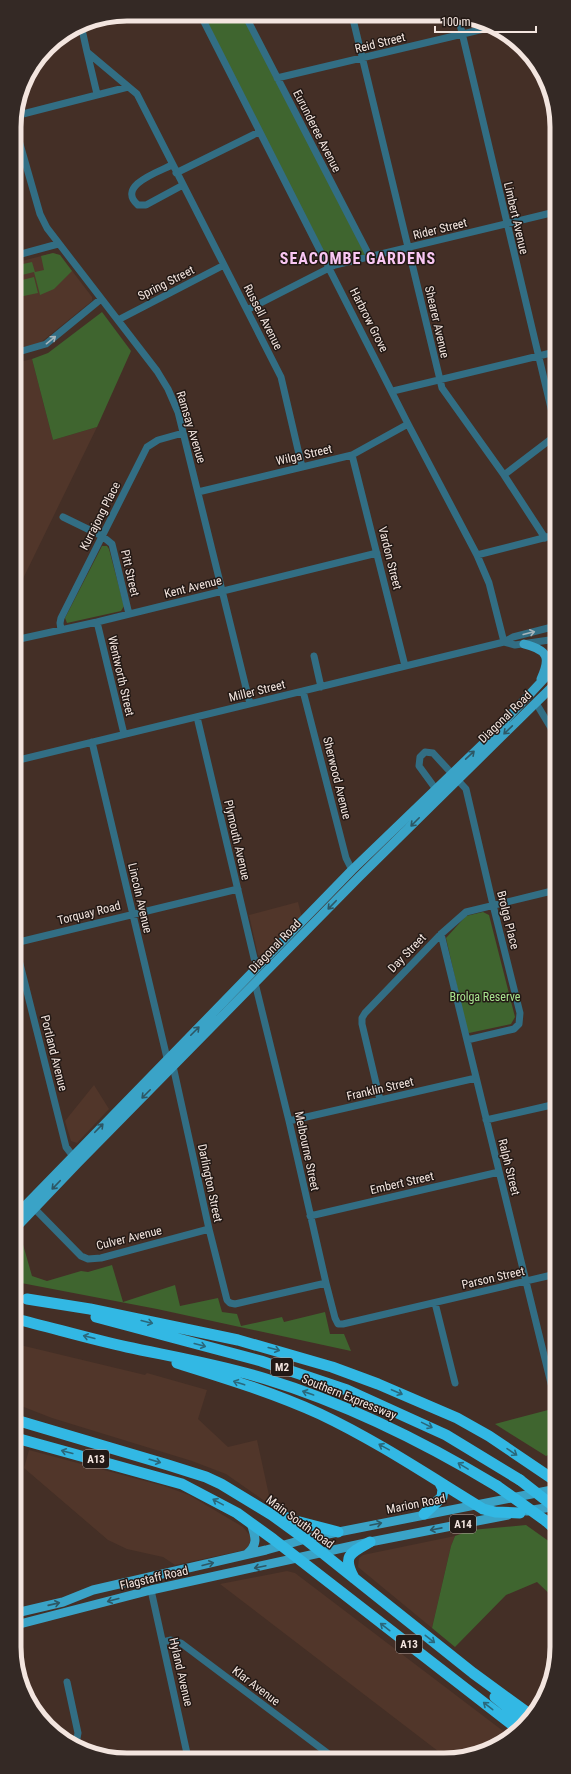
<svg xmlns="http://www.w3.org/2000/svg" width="571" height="1774" viewBox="0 0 571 1774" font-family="'Roboto Condensed',sans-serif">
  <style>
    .built { fill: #51362a }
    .green { fill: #3f652f }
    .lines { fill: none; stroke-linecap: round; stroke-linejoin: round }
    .minor { stroke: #326e84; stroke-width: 7 }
    .major { stroke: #3aa3c7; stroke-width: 9 }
    .highway { stroke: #32b8e4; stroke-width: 11 }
    .highway-bridge { stroke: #32b8e4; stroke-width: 11 }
    .oneway { stroke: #a6b5bb }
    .oneway2 { stroke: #2d5765 }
    .oneway3 { stroke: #2a687c }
    .labels { text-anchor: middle; stroke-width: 3; stroke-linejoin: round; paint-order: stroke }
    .shield { fill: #231915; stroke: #b5a8a2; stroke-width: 1 }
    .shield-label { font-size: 11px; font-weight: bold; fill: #f3e5df }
    .street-label { font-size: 12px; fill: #f3e5df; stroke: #231915 }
    .park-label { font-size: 12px; fill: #a8e48f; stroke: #231915 }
    .district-label { font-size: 16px; font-weight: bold; letter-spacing: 1px; fill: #f9c7f3; stroke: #231915 }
    .rim { fill: none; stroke: #f3e5df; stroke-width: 5 }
  </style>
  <rect width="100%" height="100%" fill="#442f26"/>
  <!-- built -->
  <path class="built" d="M53,253l7,2 32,42v4l-52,42 -25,6 -1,-86z
    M32,359l21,81 44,-13 -82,168v-232z
    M298,902l4,16 -39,40 -5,-3 -9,-40z
    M94,1085l15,24 -32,34 -6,-2 -6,-20z
    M16,1344l129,31 2,-2 60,17 -9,29 30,28 29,-7 13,60 -4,2 -40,-28 -34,-13 -140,-43 -36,-14z
    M29,1450l135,36 25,9 54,32 8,10 -1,10 -5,3 -70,15 -12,-8 -36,-8 -19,-9 -84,-72z
    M455,1536l-4,10 -19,82 -74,-61 1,-9 4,-3z
    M287,1571l8,2 216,164 -11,8 -34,13h-19l-227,-174z"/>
  <!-- green -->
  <path class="green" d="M203,15h40l125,241 -37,10z
    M53,253l7,2 12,16 -18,18 -14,6 -6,-23 -20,5v-11l18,-4 3,10 9,-2 -3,-14z
    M34,277l4,16 -24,5v-16z
    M102,312l29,39 -34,76 -44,13 -21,-81 16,-6z
    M102,546h5l2,3 15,57 -3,5 -54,12 -2,-5z
    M483,912l6,3 26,102 -4,7 -42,9 -2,-2 -21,-93 20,-22z
    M22,1241l10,35 15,5 34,-10 7,1 24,-7 11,37 52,-17 5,21 38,-8 4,14 15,2 4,12 41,-9 2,5 41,-10 5,22h14l7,17 -194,-42 -141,-27v-36z
    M548,1410l8,34 -4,9 -6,3 -51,-32z
    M526,1525l31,22v54l-20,-19 -31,13 -51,52 -23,-19 19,-82 4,-10 16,-6z"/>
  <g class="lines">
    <!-- minor -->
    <path class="minor" d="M200,14l208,410 69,131 12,28 15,59
      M246,15l2,6 122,236
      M352,15l90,373 62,87 41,63
      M458,16l97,409
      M81,25l6,27 50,42 144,283 21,90
      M87,52l10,42
      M277,78l211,-50
      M15,116l113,-29
      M14,123l26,91 7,14 110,143 11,18 10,23 72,292
      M172,165c-14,7 -56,21 -34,40h8l37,-20
      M176,173l83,-41
      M14,256l44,-12
      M247,310l88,-45 220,-53
      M118,320l106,-55
      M15,353l31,-9 55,-45
      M393,391l162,-39
      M352,455l53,211
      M504,475l51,-39
      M198,492l154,-37 56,-31
      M63,517l39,19 10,8 17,70
      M477,555l78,-20
      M97,622l27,112
      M61,630l-1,-7 1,-5 86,-171 11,-7 25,-7
      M15,640l82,-18 280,-69
      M504,642l11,3 41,-6
      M314,656l7,31
      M303,691l43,167 6,12
      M536,703l15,25 5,24
      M197,717l57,241 5,9
      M92,742l75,316
      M15,761l489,-119 9,-5 43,-11
      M435,788l-16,-22 1,-9 5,-5 8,1 33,36 27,116 27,108 -1,11 -5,5 -47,11
      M441,934l115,470
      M15,943l223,-54
      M15,944l51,203 10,13
      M255,983l34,138 37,162 9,35 3,6h5l213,-50
      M173,1066l36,163 18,71 3,3 5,1 91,-21
      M380,1100l-18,-76v-6l3,-5 76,-79 25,-22 90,-22
      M486,1120l70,-16
      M289,1121l187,-43
      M31,1205l50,51 7,3 13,-1 108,-29
      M310,1216l189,-44
      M435,1303l20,80
      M151,1590l37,168
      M163,1642l8,-2 10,3 153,115
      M67,1682l11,51 -2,10
      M83,1746l43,12"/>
    <!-- major -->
    <path class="major" d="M524,644c24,6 27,13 17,35
      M16,1215l336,-345 135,-130 69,-74
      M16,1228l62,-65 281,-286 197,-194
      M527,1511l30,-5
      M247,1554c12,-10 8,-18 4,-31
      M16,1613l47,-11 30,-12 173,-40 47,-13 244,-48
      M16,1625l135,-35 219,-48 138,-27"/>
    <!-- highway -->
    <path class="highway" d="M27,1299l63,10 148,31 94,27 46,17 79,34 32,18 68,46
      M96,1317l165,44 86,29 99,45 74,45
      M16,1319c37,9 74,20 111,28 47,10 94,18 139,32 82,25 158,63 231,107
      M177,1363c48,15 97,30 143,51 57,27 109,62 163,95l12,3 25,1
      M16,1420l152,45 38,12 15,7 51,31 33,24 168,134 59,43
      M16,1438l166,46 55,29 36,26 246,191
      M424,1514l18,-17 1,-8 -3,-6
      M280,1515l12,5 46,12
      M546,1521l11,10
      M354,1578c-12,-22 -4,-25 16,-36
      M495,1697l32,26"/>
    <!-- highway-bridge -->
    <path class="highway-bridge" d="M520,1480l37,29
      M497,1486l49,35"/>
  </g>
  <!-- one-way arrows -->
  <defs><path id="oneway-shaft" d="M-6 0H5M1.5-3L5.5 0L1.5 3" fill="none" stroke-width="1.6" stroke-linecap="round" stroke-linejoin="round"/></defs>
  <g class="oneway">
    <use href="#oneway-shaft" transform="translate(51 340) rotate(-39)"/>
    <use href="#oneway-shaft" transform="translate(529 633) rotate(-14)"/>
  </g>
  <g class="oneway2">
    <use href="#oneway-shaft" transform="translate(508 730) rotate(136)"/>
    <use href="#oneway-shaft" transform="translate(470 755) rotate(-43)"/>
    <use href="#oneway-shaft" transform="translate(415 822) rotate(135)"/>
    <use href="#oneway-shaft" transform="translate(332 905) rotate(134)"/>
    <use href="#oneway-shaft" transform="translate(195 1031) rotate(-45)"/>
    <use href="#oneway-shaft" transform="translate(146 1094) rotate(135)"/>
    <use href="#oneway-shaft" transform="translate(99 1128) rotate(-46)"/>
    <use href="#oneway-shaft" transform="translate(56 1185) rotate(134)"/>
    <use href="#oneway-shaft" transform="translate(376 1524) rotate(-12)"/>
    <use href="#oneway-shaft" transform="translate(436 1529) rotate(169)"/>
    <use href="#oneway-shaft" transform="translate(208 1564) rotate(-14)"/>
    <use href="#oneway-shaft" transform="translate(260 1567) rotate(168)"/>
    <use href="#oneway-shaft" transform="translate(113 1600) rotate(165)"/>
    <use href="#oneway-shaft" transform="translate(54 1604) rotate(-13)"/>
  </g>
  <g class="oneway3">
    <use href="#oneway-shaft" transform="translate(147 1322) rotate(14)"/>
    <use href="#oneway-shaft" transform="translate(89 1337) rotate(-166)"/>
    <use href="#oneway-shaft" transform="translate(200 1345) rotate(15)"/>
    <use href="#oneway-shaft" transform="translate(274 1349) rotate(15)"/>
    <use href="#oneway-shaft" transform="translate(239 1383) rotate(-162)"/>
    <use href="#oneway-shaft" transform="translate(397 1392) rotate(23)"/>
    <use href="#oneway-shaft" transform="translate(308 1393) rotate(-161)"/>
    <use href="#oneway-shaft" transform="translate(427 1425) rotate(26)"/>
    <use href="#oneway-shaft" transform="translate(384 1447) rotate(-151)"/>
    <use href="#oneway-shaft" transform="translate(67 1452) rotate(-165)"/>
    <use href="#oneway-shaft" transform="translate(512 1452) rotate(34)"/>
    <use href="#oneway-shaft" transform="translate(155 1461) rotate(16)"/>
    <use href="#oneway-shaft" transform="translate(463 1466) rotate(-149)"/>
    <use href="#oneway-shaft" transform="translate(218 1502) rotate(-151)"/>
    <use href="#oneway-shaft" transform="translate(385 1627) rotate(-142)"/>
    <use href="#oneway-shaft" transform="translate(430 1639) rotate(38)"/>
    <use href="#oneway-shaft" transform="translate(488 1706) rotate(-142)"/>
  </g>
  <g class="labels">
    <!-- shield labels -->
    <g class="shield">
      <rect x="271" y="1358" width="22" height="18" rx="3"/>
      <rect x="83" y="1450" width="26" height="18" rx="3"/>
      <rect x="450" y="1515" width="26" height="18" rx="3"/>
      <rect x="396" y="1635" width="26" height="18" rx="3"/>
    </g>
    <g class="shield-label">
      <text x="282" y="1371">M2</text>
      <text x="96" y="1463">A13</text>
      <text x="463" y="1528">A14</text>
      <text x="409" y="1648">A13</text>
    </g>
    <!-- street labels -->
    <g class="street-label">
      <text transform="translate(380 43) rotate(-14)" y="4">Reid Street</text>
      <text transform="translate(317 131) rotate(63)" y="4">Eurunderee Avenue</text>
      <text transform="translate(516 218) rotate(77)" y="4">Limbert Avenue</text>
      <text transform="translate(440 229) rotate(-14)" y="4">Rider Street</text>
      <text transform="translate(166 283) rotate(-27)" y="4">Spring Street</text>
      <text transform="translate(263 317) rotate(63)" y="4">Russell Avenue</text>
      <text transform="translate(369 320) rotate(63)" y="4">Harbrow Grove</text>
      <text transform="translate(437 322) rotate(77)" y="4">Shearer Avenue</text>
      <text transform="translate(191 427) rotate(73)" y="4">Ramsay Avenue</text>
      <text transform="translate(304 455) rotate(-13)" y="4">Wilga Street</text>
      <text transform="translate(100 516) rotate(-63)" y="4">Kurrajong Place</text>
      <text transform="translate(390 558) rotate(76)" y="4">Vardon Street</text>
      <text transform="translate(130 573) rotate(77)" y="4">Pitt Street</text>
      <text transform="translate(193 587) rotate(-14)" y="4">Kent Avenue</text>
      <text transform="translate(121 676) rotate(77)" y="4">Wentworth Street</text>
      <text transform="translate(257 691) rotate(-14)" y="4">Miller Street</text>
      <text transform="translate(505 717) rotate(-44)" y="4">Diagonal Road</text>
      <text transform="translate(337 778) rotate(76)" y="4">Sherwood Avenue</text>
      <text transform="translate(237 840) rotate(77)" y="4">Plymouth Avenue</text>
      <text transform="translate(140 898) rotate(77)" y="4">Lincoln Avenue</text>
      <text transform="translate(89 913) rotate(-14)" y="4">Torquay Road</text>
      <text transform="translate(508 920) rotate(76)" y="4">Brolga Place</text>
      <text transform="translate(275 946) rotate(-46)" y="4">Diagonal Road</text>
      <text transform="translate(407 953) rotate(-46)" y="4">Day Street</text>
      <text transform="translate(54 1053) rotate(76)" y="4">Portland Avenue</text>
      <text transform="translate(380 1089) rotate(-13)" y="4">Franklin Street</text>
      <text transform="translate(307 1151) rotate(78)" y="4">Melbourne Street</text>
      <text transform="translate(509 1167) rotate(76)" y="4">Ralph Street</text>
      <text transform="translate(210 1183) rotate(78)" y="4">Darlington Street</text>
      <text transform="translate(402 1183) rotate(-13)" y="4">Embert Street</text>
      <text transform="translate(129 1238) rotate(-14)" y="4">Culver Avenue</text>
      <text transform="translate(493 1278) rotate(-13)" y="4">Parson Street</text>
      <text transform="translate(349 1397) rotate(22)" y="4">Southern Expressway</text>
      <text transform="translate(416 1504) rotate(-11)" y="4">Marion Road</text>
      <text transform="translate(300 1522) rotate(36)" y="4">Main South Road</text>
      <text transform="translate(154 1578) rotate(-13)" y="4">Flagstaff Road</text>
      <text transform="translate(181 1672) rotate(77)" y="4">Hyland Avenue</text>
      <text transform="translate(256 1686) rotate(37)" y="4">Klar Avenue</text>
    </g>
    <!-- park labels -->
    <g class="park-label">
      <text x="485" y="1001">Brolga Reserve</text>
    </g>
    <!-- district labels -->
    <g class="district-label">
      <text x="358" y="264">SEACOMBE GARDENS</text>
    </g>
  </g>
  <!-- crop -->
  <path d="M0 0H571V1774H0ZM127 21H444A106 106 0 0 1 550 127V1647A106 106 0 0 1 444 1753H127A106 106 0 0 1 21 1647V127A106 106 0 0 1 127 21Z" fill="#342925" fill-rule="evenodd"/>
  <path class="rim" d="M127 21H444A106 106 0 0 1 550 127V1647A106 106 0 0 1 444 1753H127A106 106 0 0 1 21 1647V127A106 106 0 0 1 127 21Z"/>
  <!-- scale -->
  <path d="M435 26v6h101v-6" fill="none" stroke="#f3e5df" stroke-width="2"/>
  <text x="441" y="26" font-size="12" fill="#f3e5df" stroke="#231915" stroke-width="3" paint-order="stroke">100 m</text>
</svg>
